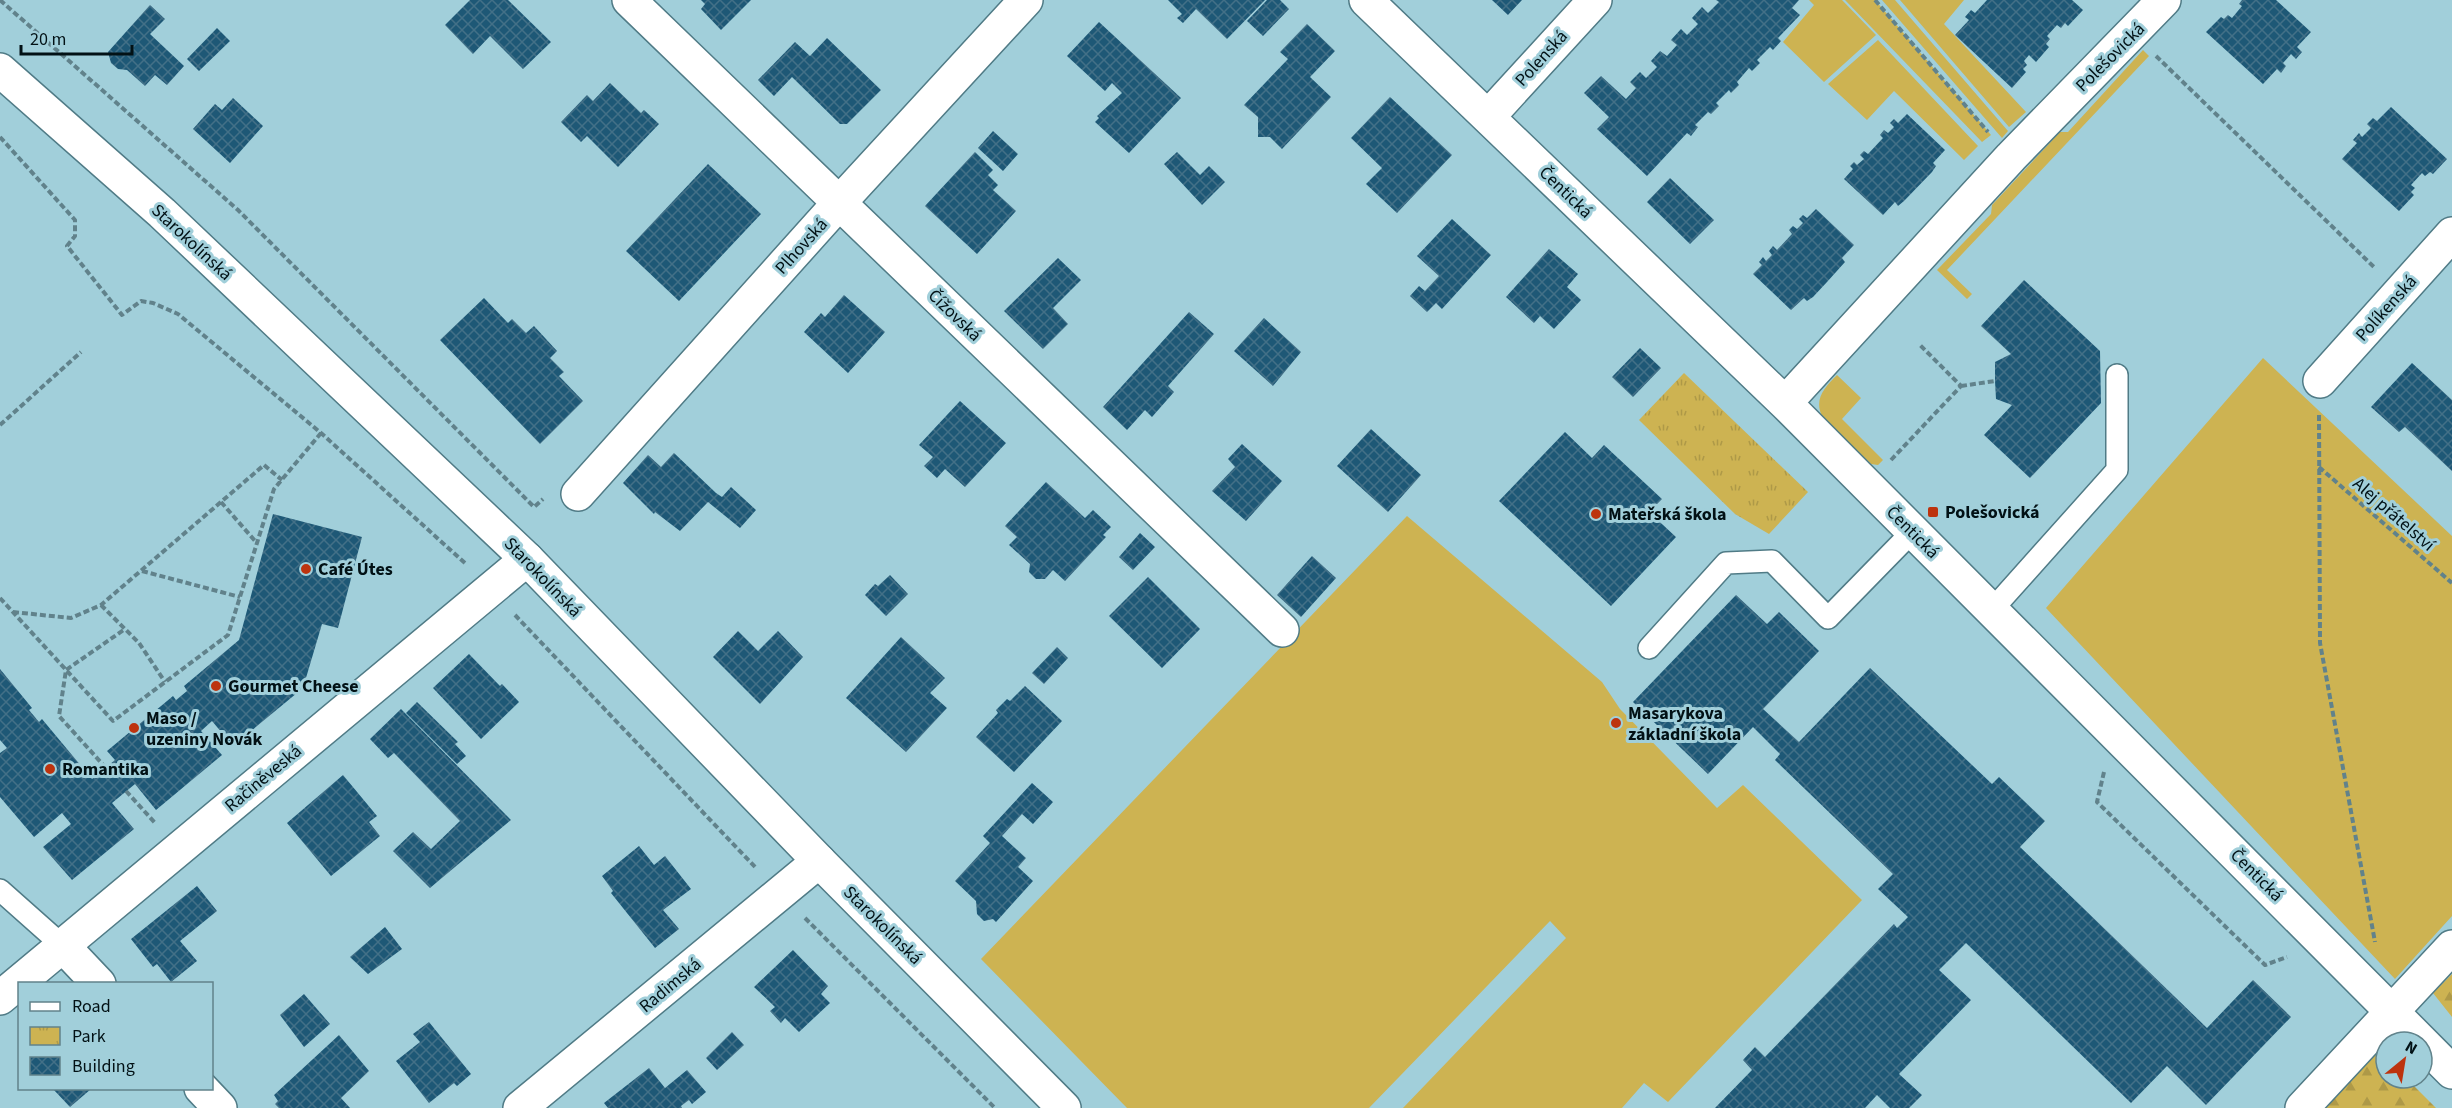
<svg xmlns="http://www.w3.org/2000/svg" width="2452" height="1108" viewBox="0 0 2452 1108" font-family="'Source Sans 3',sans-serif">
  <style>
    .green { fill: #cdb352 }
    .forest { fill: url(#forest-firs) }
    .park { fill: url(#park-tufts) }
    .building { fill: url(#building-cross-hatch) }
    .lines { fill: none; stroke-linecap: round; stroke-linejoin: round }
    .service-casing { stroke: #507b86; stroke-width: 24 }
    .minor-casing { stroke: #507b86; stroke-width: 36 }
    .primary-casing { stroke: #507b86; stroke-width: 36 }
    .path { stroke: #61828b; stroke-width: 4; stroke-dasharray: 6 3; stroke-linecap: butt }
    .service { stroke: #fff; stroke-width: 21 }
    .minor { stroke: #fff; stroke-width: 33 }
    .primary { stroke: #fff; stroke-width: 33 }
    .poi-dot { fill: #bd330e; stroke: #a1cfda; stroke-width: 2 }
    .labels { text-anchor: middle; stroke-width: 6; stroke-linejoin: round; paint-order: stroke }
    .street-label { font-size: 18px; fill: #021115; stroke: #a1cfda }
    .poi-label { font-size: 18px; font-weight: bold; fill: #021115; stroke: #a1cfda; text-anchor: start }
  </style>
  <defs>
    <pattern id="forest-firs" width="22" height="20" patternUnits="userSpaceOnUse" patternTransform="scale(1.5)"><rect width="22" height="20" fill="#cdb352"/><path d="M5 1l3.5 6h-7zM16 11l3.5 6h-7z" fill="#ae9947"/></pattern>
    <pattern id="park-tufts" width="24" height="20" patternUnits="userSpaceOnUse" patternTransform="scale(1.5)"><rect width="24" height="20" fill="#cdb352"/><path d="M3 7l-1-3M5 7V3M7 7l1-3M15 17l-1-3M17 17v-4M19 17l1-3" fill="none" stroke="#ae9947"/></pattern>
    <pattern id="building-cross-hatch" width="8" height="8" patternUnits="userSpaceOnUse" patternTransform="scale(1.5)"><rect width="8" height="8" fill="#1e5876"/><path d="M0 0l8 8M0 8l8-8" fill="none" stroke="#437087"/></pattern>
  </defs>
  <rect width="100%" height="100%" fill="#a1cfda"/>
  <!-- green -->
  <path class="green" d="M1809,0h33l34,35 -52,47 -41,-40 31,-37z
    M1845,0h30l116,135 -9,7z
    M1882,0h13l113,131 -6,7z
    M1900,0h64l-20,24 82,88 -17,15z
    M1878,40l100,106 -14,14 -70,-69 -27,29 -39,-36z
    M2143,50l6,6 -202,214 25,24 -5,5 -30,-29 54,-56 1,-9 68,-73h8z
    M2263,358l189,178v380l-57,63 -349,-371z
    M1837,375l24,23 -19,21 41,41 -5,5 -7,-1 -48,-46c-10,-18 1,-30 14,-43z
    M1407,516l195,166 18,27 97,99 26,-23 119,115 -194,202 -24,-19 -22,25h-219l163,-170 -16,-17 -181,187h-242l-146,-149z"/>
  <!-- forest -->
  <path class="forest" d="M2452,974v43l-19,-24z
    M2379,1050l7,7v21h20l30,30h-110z"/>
  <!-- park -->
  <path class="park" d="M1684,373l124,119 -39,42 -34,-20 -96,-94z"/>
  <!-- building -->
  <path class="building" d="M470,0h38l43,42 -28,27 -33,-33 -17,18 -28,-29z
    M701,0h50l-30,30 -20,-21 4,-5z
    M1168,0h97l-38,39 -31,-30 -13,14 -6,-5 5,-4z
    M1267,0h13l9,9 -26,27 -16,-15z
    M1492,0h30l-14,15z
    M1716,0h83l-7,8 8,7 -22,23 3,3 -8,9 -3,-3 -13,13 3,3 -8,8 -3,-3 -12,14 2,3 -8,8 -2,-3 -13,13 3,3 -8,8 -3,-2 -13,13 3,2 -7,9 -4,-3 -40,43 -50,-47 12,-12 -25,-24 17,-17 25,23 10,-11 -6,-6 10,-10 6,6 11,-11 -6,-6 9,-10 7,5 10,-11 -6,-5 10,-11 6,6 11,-11 -6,-6 10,-11 6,6 11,-11z
    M1987,0h85l11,10 -15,16 -3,-3 -4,5 -4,-3 -10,11 3,3 -4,5 3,3 -13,15 -7,-7 -5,6 3,4 -4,4 3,3 -14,16 -57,-53 14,-15 -4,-3 6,-7 4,3z
    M2242,0h34l35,32 -14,15 5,5 -6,7 -5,-5 -8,9 3,3 -5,7 -4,-4 -14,15 -57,-52 15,-15 3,2 4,-4 4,3 10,-12 -3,-2z
    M150,5l15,14 -15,15 34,32 -17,19 -12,-10 -10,11 -18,-16 -9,-1 -7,-6 -3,-11z
    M1099,22l82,76 -52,55 -34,-31 4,-4 -2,-2 25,-23 -10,-10 -7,8 -38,-35z
    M1307,24l28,27 -25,26 21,20 -49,52 -12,-12h-12v-20l-14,-12 44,-46 -8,-7z
    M217,28l13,13 -31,30 -12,-12z
    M827,38l54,52 -34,34h-7l-48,-47 -18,19 -16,-16 37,-38 15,14z
    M610,83l31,30 3,-3 15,14 -41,43 -31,-31 -6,6 -20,-20 26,-27 6,6z
    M1390,97l62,58 -55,58 -31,-29 16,-16 -31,-30z
    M233,98l30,28 -33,37 -37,-34 22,-25 7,6z
    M2391,107l56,52 -14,15 -3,-2 -5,4 -3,-3 -11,12 4,3 -4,4 3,3 -15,16 -57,-52 15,-16 -4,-3 6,-7 3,4 9,-9 -4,-4 6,-6 4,3z
    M1907,114l38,36 -12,13 3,3 -4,6 -28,29 -6,5 -3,-4 -12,13 -39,-36 9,-10 -3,-3 4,-4 3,3 7,-6 -4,-4 4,-4 4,3 15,-16 -3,-3 4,-5 4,3 6,-6 -4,-4 4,-4 4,4z
    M993,131l25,23 -15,17 -25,-23z
    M975,152l18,18 -5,5 10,10 -5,5 23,21 -39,43 -52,-48z
    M1177,152l23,23 9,-9 16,16 -23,23 -38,-41z
    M708,164l53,50 -82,87 -53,-50z
    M1670,178l44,42 -24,24 -43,-42z
    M1816,209l38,36 -12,13 3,4 -18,20 -14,15 -6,4 -3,-3 -13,12 -38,-36 9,-9 -3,-3 4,-5 3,4 6,-6 -3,-4 4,-5 4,4 15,-16 -3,-4 4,-4 4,3 6,-6 -4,-4 4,-4 4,3z
    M1452,219l39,36 -49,54 -6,-6 -9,9 -17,-16 9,-10 6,5 14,-15 -22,-20z
    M1549,249l29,25 -11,13 14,13 -27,29 -14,-13 -6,7 -28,-26z
    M1058,258l23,22 -28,28 15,16 -25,25 -39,-38z
    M2024,280l76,71 1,52 -71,75 -46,-43 28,-30 -16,-6 -1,-18v-19l16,-8 -30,-28z
    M844,295l41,37 -37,41 -44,-41 17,-19 4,4z
    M484,298l24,25 4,-4 14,14 8,-7 23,25 -7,7 14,14 -5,4 24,25 -43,43 -100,-104z
    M1189,312l25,22 -46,52 6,6 -22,25 -7,-7 -18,20 -24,-23z
    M1264,318l37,34 -28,34 -39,-35z
    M1640,348l21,20 -28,29 -21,-20z
    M2412,363l40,37v71l-47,-44 -6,5 -28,-25z
    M960,401l46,42 -41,44 -20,-18 -8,9 -13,-12 9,-9 -14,-12z
    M1371,429l50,46 -33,37 -51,-46z
    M1565,432l27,26 12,-13 58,54 -13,13 27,25 -65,69 -112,-105z
    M1242,444l40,37 -36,40 -34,-30 23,-24 -7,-8z
    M674,453l42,40 6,4 9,-10 25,23 -16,18 -32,-26 -28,29 -25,-19 -1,2 -31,-31 25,-28 13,12z
    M1046,482l39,36 8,-8 18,17 -8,8 3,2 -41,44 -12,-11 -8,9h-9l-7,-7 1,-8 -21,-19 8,-8 -12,-11z
    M273,514l89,23 -24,91 -16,-4 -19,64 -70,58 -21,-25 -11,10 21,24 -66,55 -21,-26 -23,19 22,26 -62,51 -29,-33 28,-23 -9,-11 -28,24 -34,-40v-44l7,-5 -7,-8v-71l32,39 -3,2 10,12 3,-3 50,60 23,-19 -8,-9 66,-55 3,4 11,-9 -3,-5 55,-46z
    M1140,533l15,14 -22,23 -14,-13z
    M1312,556l24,22 -35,39 -24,-22z
    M890,575l18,19 -22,22 -21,-21 10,-11 3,2z
    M1148,577l52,52 -38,39 -53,-52z
    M1736,595l31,29 12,-12 40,39 -56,58 36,33 71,-74 122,116 7,-7 46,44 -25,26 187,181 46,-48 38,37 -85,88 -39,-39 -36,37 -165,-160 -27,27 32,30 -72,74 23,21 -13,13h-19l-13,-13 -12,13h-150l37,-38 -9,-10 12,-13 10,10 129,-133 3,4 11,-11 -30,-28 15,-15 -118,-114 5,-6 -27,-27 -45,47 -75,-72z
    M738,631l20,20 20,-20 25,26 -43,47 -47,-47z
    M901,637l44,41 -15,15 17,15 -41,44 -60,-54z
    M1057,647l11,11 -24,26 -12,-11z
    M469,654l31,32 2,-2 17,18 -38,37 -48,-51z
    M1025,686l37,35 -48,51 -38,-35 22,-24 -2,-3 11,-11 3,2z
    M417,702l41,40 -3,2 11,12 -9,8 -51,-51z
    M401,709l110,111 -81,68 -37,-37 20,-19 18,17 29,-28 -66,-68 -6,5 -18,-19z
    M343,775l34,41 -8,6 11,14 -49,40 -44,-53z
    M1032,783l21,19 -20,22 -11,-10 -20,22 24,22 -8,9 15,14 -37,41 -3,-3 -9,2 -7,-7 -1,-13 -21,-20 35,-38 -7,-7z
    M639,846l15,19 11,-9 26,33 -28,21 16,19 -24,19 -44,-55 2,-2 -11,-15z
    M197,886l20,25 -37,30 17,20 -26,21 -14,-18 -4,3 -22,-28z
    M385,927l17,22 -34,25 -18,-17z
    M793,950l35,36 -7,8 9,9 -31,29 -14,-14 -4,5 -11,-12 5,-4 -21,-20z
    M304,994l26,30 -26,23 -24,-32z
    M429,1022l42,52 -14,12 -3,-3 -25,20 -33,-42 24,-19 -7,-8z
    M732,1032l12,13 -27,25 -11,-12z
    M339,1035l30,36 -28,27 9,10h-71l-4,-4 3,-3 -4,-6z
    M649,1068l16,20 22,-18 19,22 -14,12 -3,-4 -8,6 1,2h-74l-4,-5z
    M53,1089h38l-21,18z"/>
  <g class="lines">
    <!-- service casing -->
    <g class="service-casing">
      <path id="service" d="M1991,611l126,-141v-95
        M1649,648l77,-85 46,-2 56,57 85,-87
        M0,890l63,56"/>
    </g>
    <!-- minor casing -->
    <g class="minor-casing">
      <path id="minor" d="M629,0l653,630
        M1366,0l419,403 667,669
        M1488,117l107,-117
        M2320,381l132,-147
        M1785,403l226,-246 153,-157
        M578,494l261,-291 187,-203
        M63,946l36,38
        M0,998l527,-439
        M201,1088l19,20
        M520,1108l299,-247
        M2302,1108l150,-161"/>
    </g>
    <!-- primary casing -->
    <g class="primary-casing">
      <path id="primary" d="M0,70l162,143 365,346 292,302 245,247"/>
    </g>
    <!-- path -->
    <path class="path" d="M0,0l238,210 296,297 9,-8
      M1875,0l113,132
      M2156,56l219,212
      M0,137l75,83v16l-8,10 55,69 19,-14 12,2 25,11 143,119 145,131
      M1961,386l34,-5
      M2319,415l1,228 55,299
      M0,425l81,-73
      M1891,460l70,-74 -42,-42
      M2319,467l133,116
      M221,502l35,40
      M142,571l98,26
      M0,598l113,123 115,-86 46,-146 47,-56
      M101,605l38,38 26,39
      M13,612l58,6 30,-13 163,-140 18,15
      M515,615l241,253
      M106,768l-47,-52 7,-46 59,-41
      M2104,772l-7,30 168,163 22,-8
      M126,791l30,33
      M805,918l190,190"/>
    <!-- service -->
    <use href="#service" class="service"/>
    <!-- minor -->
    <use href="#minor" class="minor"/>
    <!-- primary -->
    <use href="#primary" class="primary"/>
  </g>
  <!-- markers -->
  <g class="poi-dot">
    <rect x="1927" y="506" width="12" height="12" rx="3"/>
    <circle cx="1596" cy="514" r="6"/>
    <circle cx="306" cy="569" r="6"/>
    <circle cx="216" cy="686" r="6"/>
    <circle cx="1616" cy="723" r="6"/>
    <circle cx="134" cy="728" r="6"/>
    <circle cx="50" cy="769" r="6"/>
  </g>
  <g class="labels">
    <!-- street labels -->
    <g class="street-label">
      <text transform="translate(2110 57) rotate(-45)" y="6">Polešovická</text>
      <text transform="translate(1541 58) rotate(-48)" y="6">Polenská</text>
      <text transform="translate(1566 192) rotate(44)" y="6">Čentická</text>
      <text transform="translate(192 242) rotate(43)" y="6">Starokolínská</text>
      <text transform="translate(801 246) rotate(-48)" y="6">Plhovská</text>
      <text transform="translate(2386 308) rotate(-48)" y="6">Políkenská</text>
      <text transform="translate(955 315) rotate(44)" y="6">Čížovská</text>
      <text transform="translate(2394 514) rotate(41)" y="6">Alej přátelství</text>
      <text transform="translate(1913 532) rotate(45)" y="6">Čentická</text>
      <text transform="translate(543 577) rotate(46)" y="6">Starokolínská</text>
      <text transform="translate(263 778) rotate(-40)" y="6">Račiněveská</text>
      <text transform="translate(2257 875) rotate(45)" y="6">Čentická</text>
      <text transform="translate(883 925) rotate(45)" y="6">Starokolínská</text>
      <text transform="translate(670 985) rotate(-40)" y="6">Radimská</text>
    </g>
    <!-- poi labels -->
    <g class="poi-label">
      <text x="1945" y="518">Polešovická</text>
      <text x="1608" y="520">Mateřská škola</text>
      <text x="318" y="575">Café Útes</text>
      <text x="228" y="692">Gourmet Cheese</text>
      <text x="1628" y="719">Masarykova<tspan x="1628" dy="21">základní škola</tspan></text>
      <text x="146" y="724">Maso /<tspan x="146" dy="21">uzeniny Novák</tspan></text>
      <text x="62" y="775">Romantika</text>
    </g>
  </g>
  <!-- legend -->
  <rect x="18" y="982" width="195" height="108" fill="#a1cfda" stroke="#61838b" stroke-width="1.5"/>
  <rect x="30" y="1002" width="30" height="9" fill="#ffffff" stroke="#61838b" stroke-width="1.5"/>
  <text x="72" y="1012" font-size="18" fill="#021115">Road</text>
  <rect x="30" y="1027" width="30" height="18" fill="url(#park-tufts)" stroke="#61838b" stroke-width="1.5"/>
  <text x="72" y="1042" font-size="18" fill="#021115">Park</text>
  <rect x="30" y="1057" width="30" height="18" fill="url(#building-cross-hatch)" stroke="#61838b" stroke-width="1.5"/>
  <text x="72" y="1072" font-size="18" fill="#021115">Building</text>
  <!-- north arrow -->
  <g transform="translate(2404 1060) rotate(30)"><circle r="28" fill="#a1cfda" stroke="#61838b" stroke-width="1.5"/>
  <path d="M0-4.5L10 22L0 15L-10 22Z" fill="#bd330e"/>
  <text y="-9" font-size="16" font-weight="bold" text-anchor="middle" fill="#021115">N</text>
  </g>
  <!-- scale -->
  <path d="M21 45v9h111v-9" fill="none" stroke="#021115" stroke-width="3"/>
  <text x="30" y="45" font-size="18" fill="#021115" stroke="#a1cfda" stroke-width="4.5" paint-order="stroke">20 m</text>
</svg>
